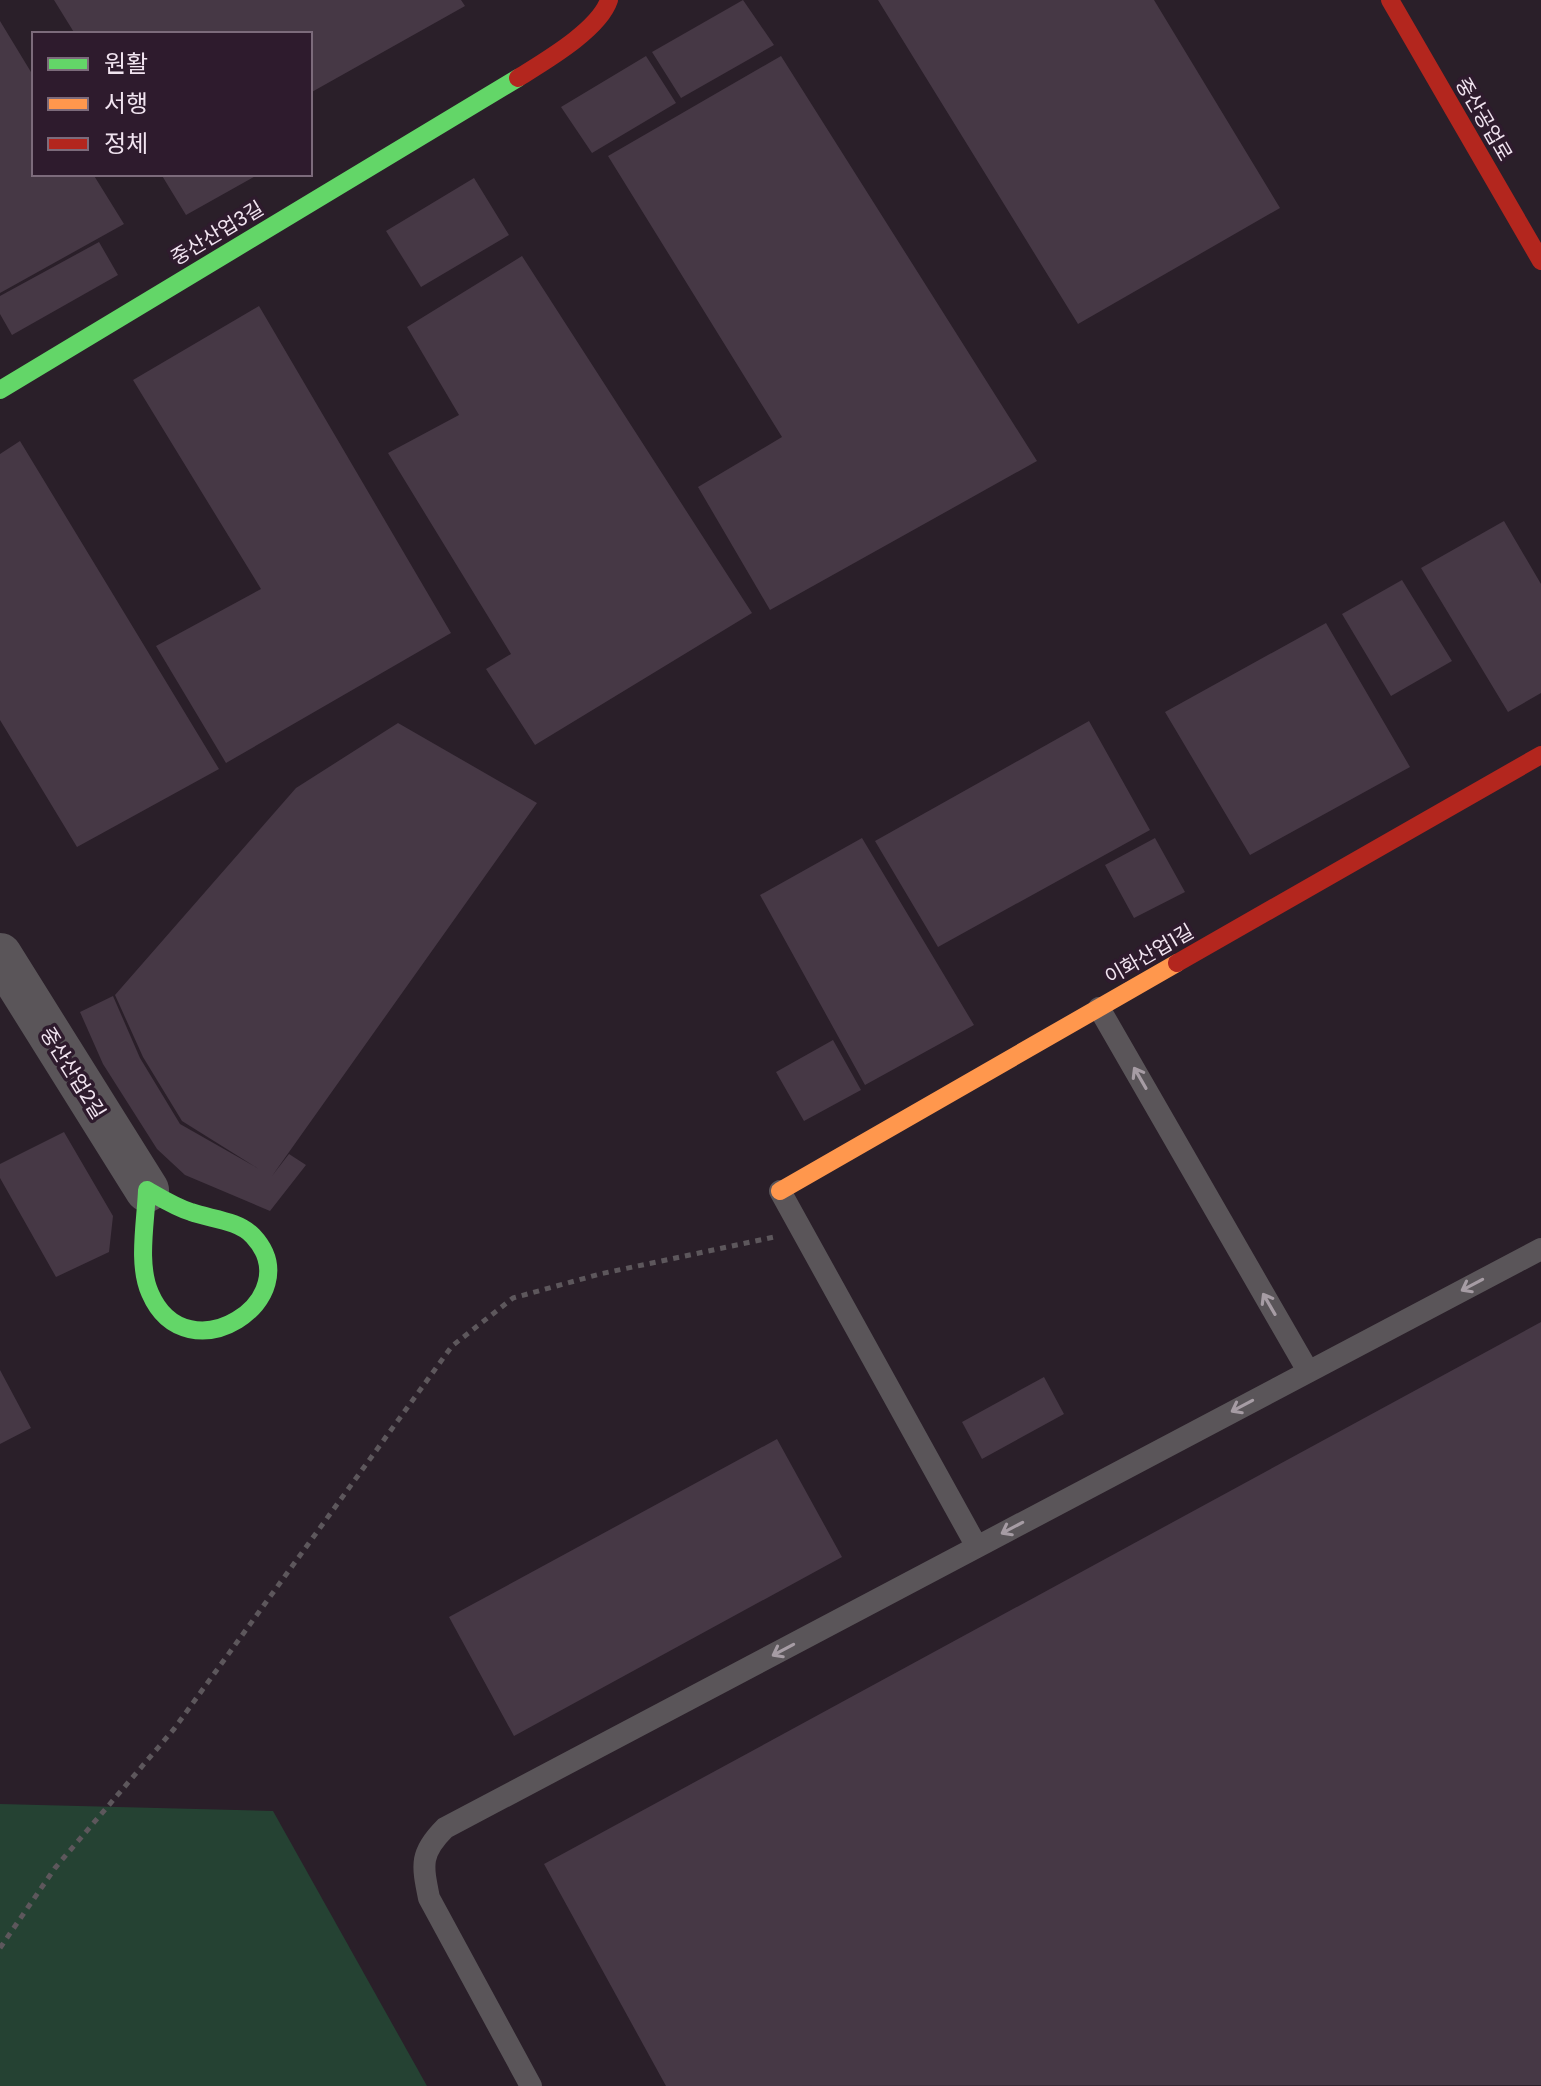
<svg xmlns="http://www.w3.org/2000/svg" width="1541" height="2086" viewBox="0 0 1541 2086" font-family="Poppins,'Noto Sans KR',sans-serif">
  <style>
    .green { fill: #254233 }
    .building { fill: #463845 }
    .lines { fill: none; stroke-linecap: round; stroke-linejoin: round }
    .path { stroke: #5d575c; stroke-width: 5; stroke-dasharray: 6 6; stroke-linecap: butt }
    .lane { stroke: #5a5559; stroke-width: 22 }
    .street { stroke: #5a5559; stroke-width: 44 }
    .fast { stroke: #63d668; stroke-width: 18 }
    .slow { stroke: #ff974d; stroke-width: 18 }
    .jam { stroke: #b3261e; stroke-width: 18 }
    .oneway { stroke: #a69ca4 }
    .labels { text-anchor: middle; stroke-width: 7; stroke-linejoin: round; paint-order: stroke }
    .street-label { font-size: 20px; fill: #f1e4f0; stroke: #2e1b2d }
  </style>
  <rect width="100%" height="100%" fill="#2a1f29"/>
  <!-- green -->
  <path class="green" d="M0,1804l273,7 154,275h-427z"/>
  <!-- building -->
  <path class="building" d="M54,0h407l4,6 -155,87v-59h-235z
    M743,0l31,45 -93,53 -29,-46z
    M878,0h276l126,208 -202,116z
    M0,21l34,56v97h59l31,50 -124,69z
    M646,56l30,47 -84,50 -31,-46z
    M781,56l256,405 -267,149 -72,-123 84,-50 -174,-281z
    M161,174h98l-73,41z
    M474,178l35,57 -88,52 -35,-56z
    M99,242l19,33 -106,60 -12,-21v-18z
    M522,256l230,357 -217,132 -49,-76 25,-15 -123,-201 71,-38 -52,-88z
    M259,306l192,327 -225,130 -70,-117 105,-57 -128,-209z
    M20,441l199,328 -142,78 -77,-127v-266z
    M1504,521l37,63v109l-33,19 -87,-144z
    M1402,580l50,81 -61,35 -49,-82z
    M1326,623l84,144 -160,88 -85,-143z
    M1089,721l61,109 -212,117 -63,-106z
    M398,723l139,80 -265,373 17,-22 17,11 -36,46 -85,-36 -28,-26 -54,-85 -23,-52 33,-16 27,62 40,66 79,45 -77,-48 -39,-64 -28,-62 181,-207z
    M862,838l112,187 -109,60 -105,-190z
    M1155,838l30,54 -51,26 -29,-53z
    M833,1040l28,50 -57,31 -28,-49z
    M64,1132l49,84 -4,36 -53,25 -56,-99v-14z
    M1541,1322v763l-875,1 -122,-222z
    M0,1370l31,58 -31,16z
    M1044,1377l20,37 -82,45 -20,-37z
    M777,1439l65,118 -328,179 -65,-119z"/>
  <g class="lines">
    <!-- path -->
    <path class="path" d="M0,1948l55,-80 119,-139 278,-383 61,-48 87,-24 174,-37"/>
    <!-- lane -->
    <path class="lane" d="M1099,1008l209,363
      M780,1191l197,356
      M531,2086l-102,-188c-7,-34 -9,-45 16,-70l1096,-579"/>
    <!-- street -->
    <path class="street" d="M0,955l147,235"/>
    <!-- fast -->
    <path class="fast" d="M0,390l518,-312
      M147,1190c14,8 28,17 44,22 19,7 47,8 62,24 58,62 -66,143 -103,57 -13,-29 -4,-72 -3,-103z"/>
    <!-- slow -->
    <path class="slow" d="M780,1191l397,-228"/>
    <!-- jam -->
    <path class="jam" d="M1390,0l151,261
      M518,78c27,-17 81,-48 91,-78
      M1177,963l364,-208"/>
  </g>
  <!-- one-way arrows -->
  <defs><path id="oneway-shaft" d="M-6 0H5M1.5-3L5.5 0L1.5 3" fill="none" stroke-width="1.6" stroke-linecap="round" stroke-linejoin="round" transform="scale(2)"/></defs>
  <g class="oneway">
    <use href="#oneway-shaft" transform="translate(1140 1078) rotate(-120)"/>
    <use href="#oneway-shaft" transform="translate(1472 1285) rotate(152)"/>
    <use href="#oneway-shaft" transform="translate(1269 1304) rotate(-120)"/>
    <use href="#oneway-shaft" transform="translate(1242 1406) rotate(152)"/>
    <use href="#oneway-shaft" transform="translate(1012 1528) rotate(152)"/>
    <use href="#oneway-shaft" transform="translate(783 1650) rotate(152)"/>
  </g>
  <g class="labels">
    <!-- street labels -->
    <g class="street-label">
      <text transform="translate(1484 119) rotate(60)" y="7">중산공업로</text>
      <text transform="translate(217 233) rotate(-31)" y="7">중산산업3길</text>
      <text transform="translate(1149 954) rotate(-30)" y="7">이화산업1길</text>
      <text transform="translate(73 1073) rotate(58)" y="7">중산산업2길</text>
    </g>
  </g>
  <!-- legend -->
  <rect x="32" y="32" width="280" height="144" fill="#2e1b2d" stroke="#7c6b7b" stroke-width="2"/>
  <rect x="48" y="58" width="40" height="12" fill="#63d668" stroke="#7c6b7b" stroke-width="2"/>
  <text x="104" y="72" font-size="24" fill="#f1e4f0">원활</text>
  <rect x="48" y="98" width="40" height="12" fill="#ff974d" stroke="#7c6b7b" stroke-width="2"/>
  <text x="104" y="112" font-size="24" fill="#f1e4f0">서행</text>
  <rect x="48" y="138" width="40" height="12" fill="#b3261e" stroke="#7c6b7b" stroke-width="2"/>
  <text x="104" y="152" font-size="24" fill="#f1e4f0">정체</text>
</svg>
